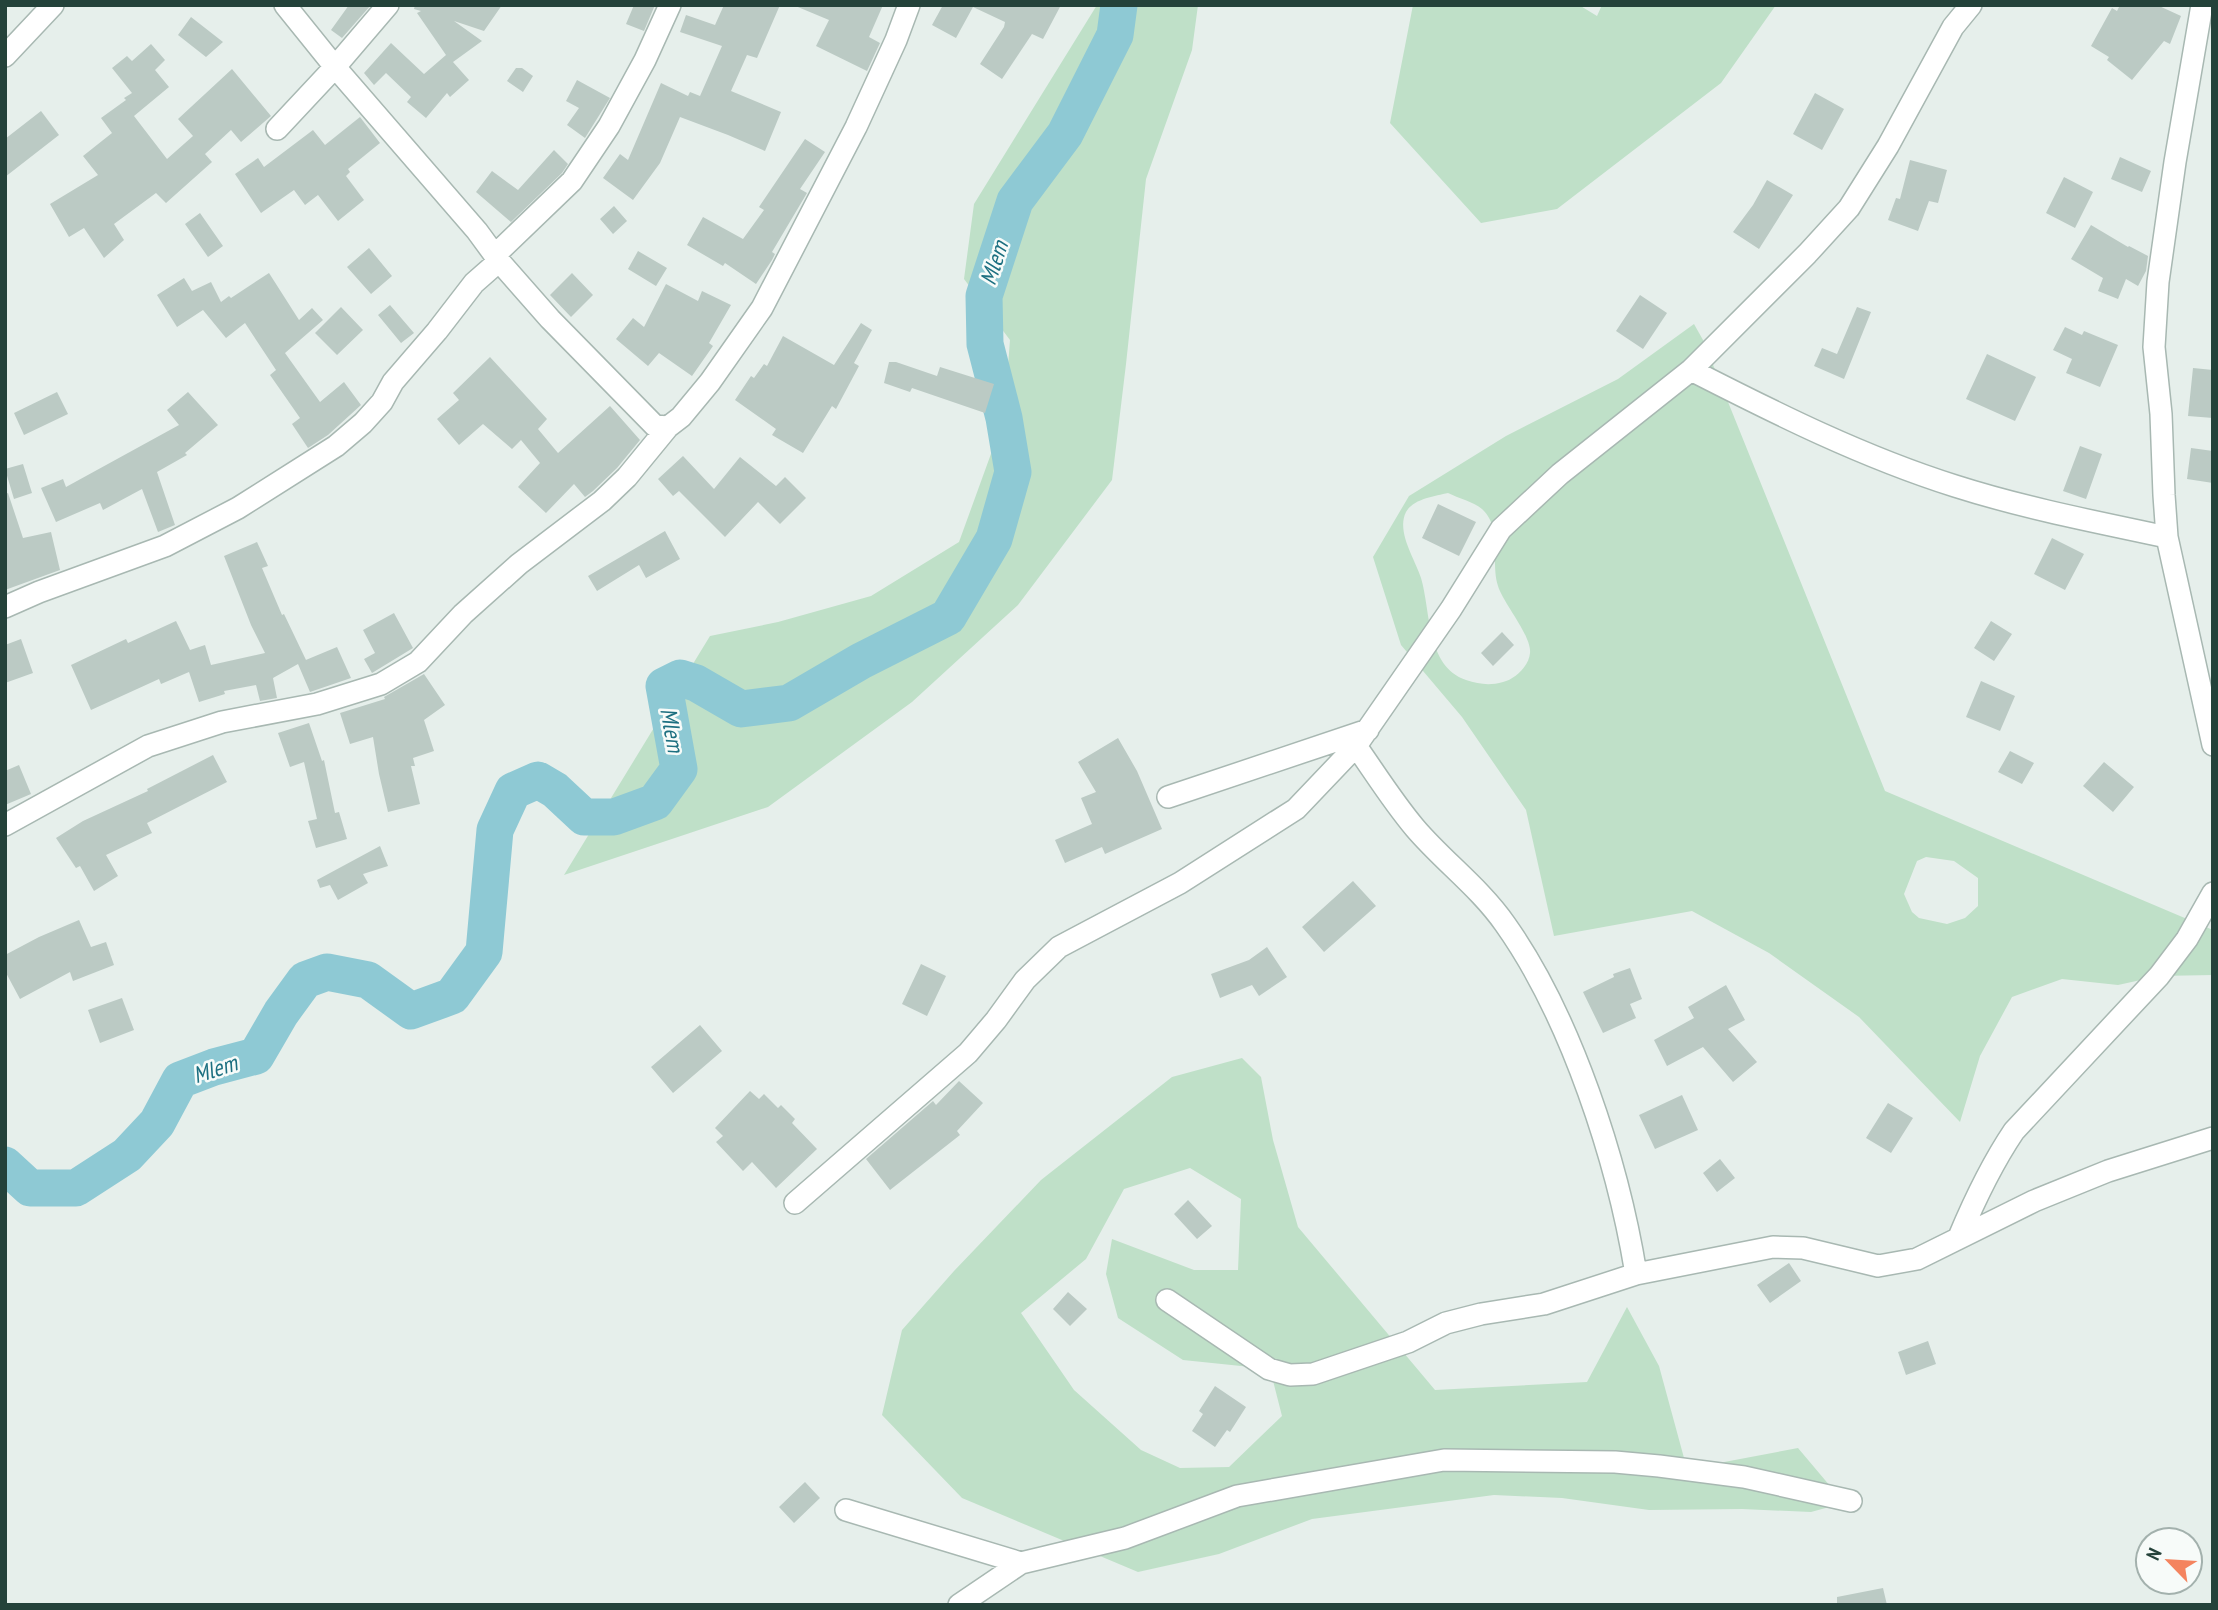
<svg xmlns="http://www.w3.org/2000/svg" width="2218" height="1610" viewBox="0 0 2218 1610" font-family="'PT Sans Narrow',sans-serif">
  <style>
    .green { fill: #bfe0c8; fill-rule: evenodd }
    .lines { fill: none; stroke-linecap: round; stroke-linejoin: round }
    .river { stroke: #8ec9d4; stroke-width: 37 }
    .building { fill: #bbcac4 }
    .minor-casing { stroke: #a8b8b2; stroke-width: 24 }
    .minor { stroke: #fff; stroke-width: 21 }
    .labels { text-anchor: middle; stroke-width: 5; stroke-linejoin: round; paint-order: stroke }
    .water-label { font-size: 23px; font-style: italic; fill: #1c6f80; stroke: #f7fbf9 }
  </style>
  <rect width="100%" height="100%" fill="#e6efeb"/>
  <!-- green -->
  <path class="green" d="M1097,5h101l-6,45 -46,129 -20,185 -14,116 -94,125 -106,97 -144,105 -204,68 146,-239 68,-14 93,-26 88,-54 45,-124 6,-78 -46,-61 10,-75z
    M1413,5h166l18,11 5,-11h174l-55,78 -164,126 -76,14 -91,-100z
    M1694,324l9,16 182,451 328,139v45l-54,1 -41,9 -56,-6 -50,18 -32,59 -20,66 -101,-105 -90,-64 -77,-42 -138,25 -28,-126 -64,-93 -61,-72 -28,-88 36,-61 97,-60 112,-57zM1448,493c10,5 26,9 34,16 21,19 8,53 16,77 5,17 34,50 32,67 -1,13 -15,26 -27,29 -14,4 -24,2 -37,-2 -40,-14 -35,-68 -45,-102 -6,-19 -25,-46 -15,-66 7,-13 29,-16 42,-19zM1926,857l28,4 24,17v28l-13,12 -18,6 -28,-6 -7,-6 -8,-18 13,-33z
    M1242,1058l19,19 12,63 25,87 137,163 152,-8 40,-75 32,59 28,103 111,-21 43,51 10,2 -40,11 -69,-3 -93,1 -87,-12 -68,-3 -182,24 -93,35 -81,18 -176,-74 -80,-83 20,-85 52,-59 87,-91 131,-103zM1190,1168l51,31 -3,71h-44l-82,-31 -6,35 12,44 65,42 87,9 12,47 -53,51 -49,1 -39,-18 -67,-60 -53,-77 65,-54 38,-70z"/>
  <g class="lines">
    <!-- river -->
    <path class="river" d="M5,1165l25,23h46l51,-33 30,-32 23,-43 34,-13 42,-11 25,-43 24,-33 22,-8 41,8 43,31 41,-15 32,-44 11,-122 18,-39 25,-11 17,10 29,27h30l41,-15 24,-33 -15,-83 16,-8 16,5 45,26 48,-6 72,-42 87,-44 46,-78 19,-67 -9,-54 -19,-74 -1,-48 31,-95 50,-67 50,-99 4,-30"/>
  </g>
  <!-- building -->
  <path class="building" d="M349,5h22l-29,33 -11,-8z
    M415,5h87l-18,26 -30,-10 28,20 -29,21 16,18 -19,17 -3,-4 -21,25 -19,-16 4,-5 -25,-24 -12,12 -10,-12 27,-30 33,31 22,-19 -29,-42 4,-2 -7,-2z
    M634,5h21l-11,26 -18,-7z
    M724,5h56l-23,53 -10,-3 -16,36 50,21 -16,39 -37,-16 -48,-18 -20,46 -27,37 -30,-22 17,-24 8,6 33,-77 27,13 2,-4 10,4 22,-50 -42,-14 6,-17 29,10z
    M793,5h90l-14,32 11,6 -13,28 -51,-25 13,-26z
    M943,5h118l-18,34 -11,-5 -30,45 -22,-15 24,-37 1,-5 -32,-15 -17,31 -24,-13z
    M2120,5h37l24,11 -11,28 -6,-3 -32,39 -25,-20 2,-3 -18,-11 21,-38 5,3z
    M191,17l32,25 -17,15 -28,-22z
    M151,44l14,16 -10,10 14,17 -35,29 33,43 26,-23 -15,-17 54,-50 39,47 -30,26 -10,-12 -26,24 7,8 -46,41 -10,-10 -42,31 10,16 -20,18 -20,-30 -15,9 -19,-33 48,-29 -15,-19 29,-23 -11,-15 25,-18 -2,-2 8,-5 -20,-25 15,-12 5,5z
    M516,68h6l11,8 -10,16 -16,-11z
    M577,80l33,18 -25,40 -18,-13 12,-17 -13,-7z
    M1815,93l29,16 -22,41 -29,-16z
    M41,111l18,24 -54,42v-38z
    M360,117l20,26 -32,26 2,3 -4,4 18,24 -26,21 -20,-26 -13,10 -11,-15 -33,23 -26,-39 23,-16 6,9 49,-37 12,15z
    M805,139l20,13 -25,37 7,4 -35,59 3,2 -3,6 -16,24 -31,-21 -2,3 -36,-21 16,-28 40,22 21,-29 -5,-3z
    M554,150l14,14 -6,9 -51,49 -35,-30 16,-21 26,19z
    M2120,157l31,14 -9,21 -31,-13z
    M1910,160l37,10 -9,33 -9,-2 -11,30 -30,-11 8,-22 4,1z
    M2064,177l29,15 -18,36 -29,-15z
    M1767,180l26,15 -34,54 -26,-17 20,-27z
    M614,206l13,15 -14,13 -13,-15z
    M200,213l23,33 -15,11 -23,-33z
    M2091,225l37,22 1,-1 19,10 -2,15 -8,15 -12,-7 -8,20 -20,-8 5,-13 -32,-19z
    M369,248l23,28 -21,18 -24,-27z
    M638,251l29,17 -11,18 -28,-17z
    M269,273l30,47 13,-12 11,12 -38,33 35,49 24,-20 17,23 -33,30 -20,13 -16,-24 8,-6 -30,-43 6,-5 -31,-47 -19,15 -23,-28 -26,17 -20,-32 27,-17 8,13 19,-9 10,20 8,-6 2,2z
    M572,273l21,22 -22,22 -21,-22z
    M666,284l32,17 4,-10 29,14 -22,38 4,3 -21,30 -33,-23 -11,13 -32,-27 17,-21 11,9z
    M1640,295l27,18 -24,36 -27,-18z
    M390,305l24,28 -13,10 -23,-28z
    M341,307l22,23 -26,25 -22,-22z
    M1857,307l14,5 -27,67 -30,-13 8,-18 15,6z
    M861,323l11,7 -18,33 5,3 -23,43 -4,-3 -29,47 -31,-18 4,-6 -41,-29 16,-24 3,2 10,-14 3,2 16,-30 51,29z
    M2065,327l17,8 2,-4 34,14 -18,42 -34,-14 6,-14 -19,-9z
    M1987,354l49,23 -21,44 -49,-22z
    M490,357l57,62 -9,10 20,24 52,-47 30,34 -23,28 -24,23 -8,6 -11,-13 -28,29 -28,-26 22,-24 -19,-23 -9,9 -29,-25 -24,21 -22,-26 22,-19 -6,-7z
    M889,362h7l41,14 3,-9 54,17 -9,29 -73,-25 -2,4 -26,-9z
    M2193,368l20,2v48l-25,-2z
    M57,392l11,22 -44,21 -10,-22z
    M188,392l30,33 -33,28 2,2 -30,17 18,53 -17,7 -16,-43 -39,21 -3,-7 -44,19 -15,-34 22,-9 3,8 113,-62 -12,-15z
    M2080,446l22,8 -16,45 -23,-8z
    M2191,448l22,3v32l-26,-4z
    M683,456l31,33 26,-32 36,29 9,-9 21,21 -26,26 -22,-22 -33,35 -46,-46 -6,5 -15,-17z
    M23,464l9,29 -18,6 -9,-30z
    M8,493l15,45 28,-6 9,38 -55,20v-96z
    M1438,504l38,18 -17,34 -37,-18z
    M665,531l15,28 -34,19 -7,-13 -42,26 -9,-15z
    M2052,538l32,16 -19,36 -31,-16z
    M257,542l11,24 -6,2 20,47 2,-1 22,46 -5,2 36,-15 14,31 -41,14 -12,-28 -25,14 4,20 -17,3 -4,-16 -32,6 1,3 -26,8 -10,-30 -28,12 -2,-5 -68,31 -20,-45 55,-26 2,4 48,-22 14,29 15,-5 6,20 54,-12 -14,-28 -27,-69z
    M394,613l19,35 -41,25 -8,-14 11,-6 -12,-23z
    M1991,621l21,13 -18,27 -20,-13z
    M1502,632l12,13 -21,21 -12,-13z
    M21,639l12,34 -28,10v-38z
    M424,674l21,31 -21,15 10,31 -21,7 2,8h-4l9,38 -32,8 -9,-38 -6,-37 -23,7 -10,-31 45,-14 -1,-2z
    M1981,681l34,15 -15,35 -34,-14z
    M309,723l13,38 2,-1 11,53 4,-1 8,27 -31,9 -8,-27 9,-2 -13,-57 -14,5 -12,-34z
    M1118,738l19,33 25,58 -57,25 -3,-7 -37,16 -10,-23 37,-16 -11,-26 15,-6 -18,-30z
    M2010,751l24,12 -12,21 -24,-12z
    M213,755l14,27 -80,41 5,10 -46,22 12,21 -24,15 -14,-25 -4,2 -20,-30 27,-17 65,-30 -1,-2z
    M2104,762l30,25 -21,25 -30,-26z
    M19,765l12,29 -26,11v-34z
    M380,846l8,20 -25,8 5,9 -30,17 -8,-15 -10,3 -3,-8z
    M1353,881l23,25 -52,46 -22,-25z
    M79,920l12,27 15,-5 8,23 -41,16 -3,-9 -50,27 -15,-28v-16l34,-18z
    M1267,947l20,30 -28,19 -7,-11 -32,13 -9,-24 38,-14z
    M921,964l25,12 -19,40 -25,-12z
    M1630,968l12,31 -12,5 6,14 -33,15 -20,-41 31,-15 -1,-3z
    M1726,985l19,35 -17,9 29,33 -24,20 -30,-35 -36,19 -13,-26 40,-22 -6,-11z
    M122,998l12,32 -34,13 -12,-33z
    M700,1025l22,26 -49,42 -22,-26z
    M959,1081l24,22 -26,28 3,4 -70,55 -24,-31 67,-58 3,4z
    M750,1091l9,8 5,-5 14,14 3,-3 14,14 -3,4 25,26 -41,39 -24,-26 -9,9 -27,-29 7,-6 -8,-8z
    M1682,1095l16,35 -43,19 -16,-34z
    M1888,1103l25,15 -22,35 -25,-15z
    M1720,1159l15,19 -18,14 -14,-19z
    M1188,1200l24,26 -15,13 -23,-25z
    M1789,1263l12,18 -31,22 -13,-18z
    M1068,1292l19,17 -17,17 -17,-17z
    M1928,1341l8,23 -30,11 -8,-23z
    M1215,1386l31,21 -16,25 -3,-2 -12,17 -23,-16 11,-17 -4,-3z
    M805,1482l15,16 -26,25 -15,-16z
    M1883,1588l4,17h-50v-8z"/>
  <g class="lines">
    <!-- minor casing -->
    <g class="minor-casing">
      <path id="minor" d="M285,5l50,62 142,164 22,30 51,58 105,107 13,1 13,-10 29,-35 52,-74 94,-181 40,-87 13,-35
        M2202,5l-27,157 -17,120 -4,65 7,67 3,81 3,42 46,208
        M5,56l48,-51
        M277,129l58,-62 53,-62
        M495,255l77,-74 37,-55 36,-66 25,-55
        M1691,370c86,44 172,87 264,116 69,22 141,36 212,51
        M5,607l34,-15 126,-46 73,-38 98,-62 27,-23 19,-21 11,-20 44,-51 37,-48 25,-22
        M1356,746c19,27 37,56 59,82 28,33 65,60 90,96 66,93 113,238 131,350
        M1168,797l200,-67
        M5,825l143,-79 74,-24 95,-18 64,-20 37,-22 45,-48 56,-50 83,-63 25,-24 41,-50
        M795,1203l173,-150 28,-33 29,-40 34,-33 121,-64 116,-74 60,-63 95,-137 50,-80 59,-55 131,-104 116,-116 42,-46 39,-62 65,-119 18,-22
        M1959,1237c16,-38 32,-72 55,-106l145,-155 28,-37 26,-46
        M1167,1300l102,69 21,6 23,-1 95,-32 38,-19 35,-9 63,-10 92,-30 137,-27 30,1 75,18 39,-7 117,-58 74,-30 105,-33
        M846,1510l175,53
        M959,1605l62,-42 104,-25 112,-42 207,-36 171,2 44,4 85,11 107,24"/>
    </g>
    <!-- minor -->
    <use href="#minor" class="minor"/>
  </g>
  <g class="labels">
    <!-- water labels -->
    <g class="water-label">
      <text transform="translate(994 263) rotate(-72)" y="8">Mlem</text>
      <text transform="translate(672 730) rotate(80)" y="8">Mlem</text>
      <text transform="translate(215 1069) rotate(-18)" y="8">Mlem</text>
    </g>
  </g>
  <!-- border -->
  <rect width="2218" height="1610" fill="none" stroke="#24423a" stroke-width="14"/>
  <!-- north arrow -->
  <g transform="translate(2169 1561) rotate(295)"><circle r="33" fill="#f7fbf9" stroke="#a3b1ad" stroke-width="2"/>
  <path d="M0-5L12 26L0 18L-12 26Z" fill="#f4845f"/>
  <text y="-10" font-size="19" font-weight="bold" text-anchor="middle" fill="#24423a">N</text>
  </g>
</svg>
